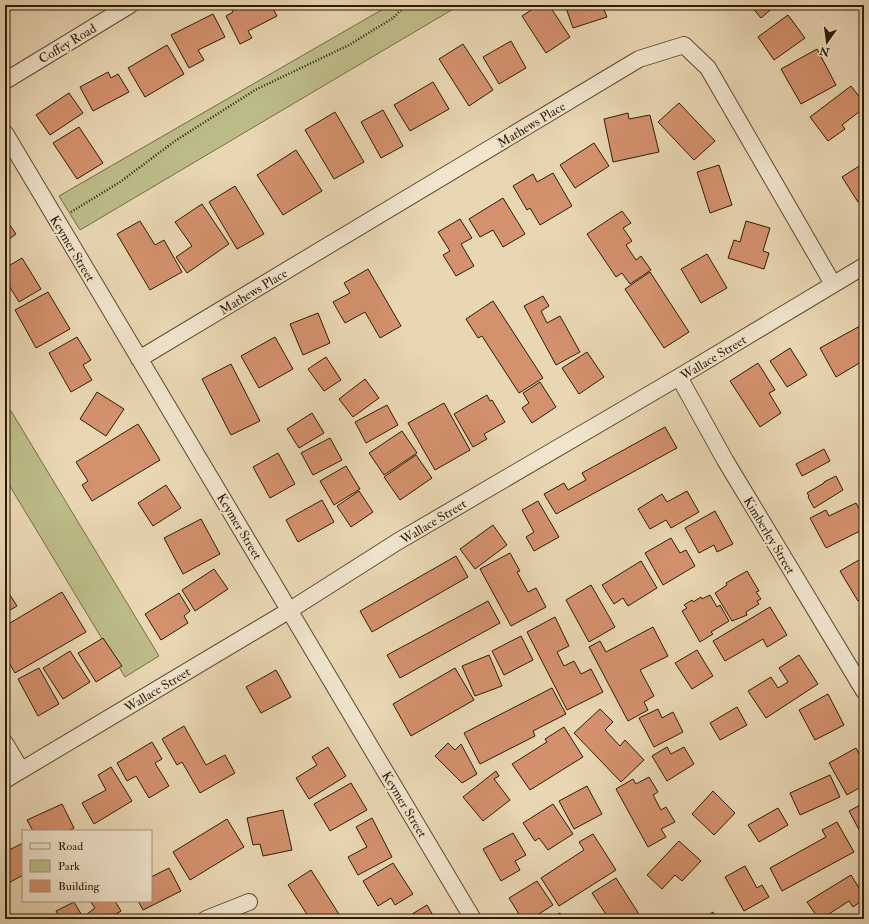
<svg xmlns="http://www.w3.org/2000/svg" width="869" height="924" viewBox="0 0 869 924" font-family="'IM FELL Double Pica',serif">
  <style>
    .green { fill: #bdbc88; stroke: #766c44 }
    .building { fill: #d4916e; stroke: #2e1c01 }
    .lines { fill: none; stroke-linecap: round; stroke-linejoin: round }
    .minor-casing { stroke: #5d4b2e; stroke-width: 18 }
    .path { stroke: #2e1c01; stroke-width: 2.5; stroke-dasharray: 1 2; stroke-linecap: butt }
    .minor { stroke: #f1e5ce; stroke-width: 16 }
    .labels { text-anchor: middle; stroke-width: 3.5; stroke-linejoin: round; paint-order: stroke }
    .street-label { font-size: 13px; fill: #2e1c01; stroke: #f1e5ce }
  </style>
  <rect width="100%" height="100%" fill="#e9d7b3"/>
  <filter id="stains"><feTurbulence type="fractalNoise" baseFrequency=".005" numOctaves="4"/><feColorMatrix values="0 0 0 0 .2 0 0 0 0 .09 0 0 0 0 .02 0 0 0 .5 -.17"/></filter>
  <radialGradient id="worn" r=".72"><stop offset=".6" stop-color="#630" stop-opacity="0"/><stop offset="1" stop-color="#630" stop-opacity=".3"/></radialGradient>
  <!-- green -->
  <path class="green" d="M390,5h70l-380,225 -21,-34z
    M5,401l154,255 -34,21 -120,-199z"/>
  <!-- building -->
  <path class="building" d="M5,5h7l2,2 -9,6z
    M229,5h42l6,11 -29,15 4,7 -12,6 -14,-28 7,-4z
    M539,5h10l21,32 -24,16 -24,-37z
    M565,5h37l5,12 -34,11z
    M750,5h26l-15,13z
    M213,14l12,23 -27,13 6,10 -15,8 -18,-33z
    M788,15l17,23 -31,22 -16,-23z
    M511,41l15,27 -27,16 -16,-27z
    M463,44l30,46 -24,16 -30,-47z
    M167,45l17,29 -39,23 -17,-29z
    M817,49l19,36 -35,19 -20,-35z
    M108,72l3,6 7,-4 11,18 -36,19 -13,-24z
    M433,82l16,27 -39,22 -16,-26z
    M851,86l13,17v5l-22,17 3,4 -17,12 -18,-24z
    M69,93l14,20 -33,22 -14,-20z
    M679,103l36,38 -21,19 -36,-38z
    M383,110l20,36 -22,12 -20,-36z
    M335,112l29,50 -30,17 -29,-49z
    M628,113l1,6 21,-4 9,37 -46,10 -9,-43z
    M79,127l24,36 -26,16 -24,-36z
    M594,143l15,23 -34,22 -15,-23z
    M296,150l26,41 -39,24 -26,-40z
    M864,163v35l-6,4 -16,-25z
    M719,165l13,40 -22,8 -13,-41z
    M553,173l19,33 -32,19 -10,-17 -3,2 -14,-24 20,-12 4,8z
    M235,186l29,48 -27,15 -28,-47z
    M503,198l22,36 -22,13 -10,-17 -13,7 -11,-18z
    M202,204l27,40 -42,29 -11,-16 16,-11 -17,-24z
    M622,211l9,12 -8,5 9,13 -6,4 10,15 5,-4 10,14 -21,14 -8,-11 -6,4 -29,-43z
    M5,218l11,16 -11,8z
    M460,219l12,19 -11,6 13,22 -18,10 -13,-21 7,-4 -12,-19z
    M140,221l15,24 9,-5 18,32 -32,18 -33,-56z
    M746,221l24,7 -7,23 6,2 -5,16 -36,-11 6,-18 6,2z
    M707,254l20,34 -26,15 -20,-34z
    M22,258l19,31 -22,13 -14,-23v-11z
    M368,269l33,57 -21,12 -15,-26 -20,11 -12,-21 17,-9 -6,-10z
    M650,272l39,60 -25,16 -39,-59z
    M48,292l22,37 -34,19 -21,-38z
    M543,296l6,10 -8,5 6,12 13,-7 20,36 -24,13 -32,-59z
    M493,301l50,77 -24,15 -37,-57 -4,2 -12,-19z
    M318,313l12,30 -27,12 -13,-31z
    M860,326l4,9v32l-3,-5 -25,15 -16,-29z
    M77,337l14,23 -8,5 9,15 -21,12 -22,-39z
    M275,337l18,32 -34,19 -18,-32z
    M790,348l17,27 -20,12 -17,-26z
    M587,352l17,25 -25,17 -17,-26z
    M326,357l15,23 -17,11 -16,-22z
    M758,363l17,27 -6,3 12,20 -21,14 -30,-46z
    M231,364l29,57 -29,14 -29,-56z
    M365,379l14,19 -26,19 -14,-18z
    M540,382l16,25 -24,16 -10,-15 7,-5 -6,-10z
    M97,392l27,17 -18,27 -26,-17z
    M487,395l3,6 2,-1 13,22 -21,12 3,5 -14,8 -19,-33z
    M444,403l26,47 -35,20 -27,-47z
    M387,405l11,20 -32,18 -11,-21z
    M312,413l12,20 -25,15 -12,-19z
    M138,424l22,36 -68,41 -10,-16 6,-4 -12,-19z
    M665,427l12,21 -121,66 -12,-20 20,-11 4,7 18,-10 -4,-7z
    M402,431l15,22 -33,22 -15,-22z
    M330,438l12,22 -29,15 -12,-22z
    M824,449l6,12 -28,15 -6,-12z
    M278,453l17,31 -25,14 -17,-31z
    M416,455l16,23 -32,22 -16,-23z
    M346,466l14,23 -26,16 -14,-24z
    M836,476l7,14 -29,18 -6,-11 1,-1 -2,-3 17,-10v-1z
    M166,485l15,23 -28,18 -15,-23z
    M359,491l14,21 -22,15 -14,-21z
    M687,491l12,21 -28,16 -5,-8 -16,9 -12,-20 24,-15 5,8z
    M322,500l12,22 -36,20 -12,-22z
    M538,501l21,36 -25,14 -8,-14 8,-5 -12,-22z
    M856,503l8,15v11l-38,19 -16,-30 16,-8 3,6z
    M715,511l18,33 -16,8 -3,-7 -15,8 -14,-25z
    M201,519l19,35 -37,20 -19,-36z
    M493,525l14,20 -32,24 -15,-20z
    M671,538l9,15 6,-3 9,16 -32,19 -18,-32z
    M510,553l10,18 -3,1 11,20 8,-4 10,19 -35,19 -31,-57z
    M456,556l12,21 -96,55 -12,-21z
    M864,557v40l-6,4 -18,-30z
    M641,561l16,27 -29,18 -5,-8 -9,6 -12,-19z
    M214,569l14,20 -33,22 -13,-21z
    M747,571l12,20 -3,1 5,7 -4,2 2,3 -13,8 1,3 -15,6 -17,-28 12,-8 -1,-2z
    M591,585l24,42 -26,15 -23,-42z
    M5,587l12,19 -12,7z
    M62,592l24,40 -71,41 -10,-17v-30z
    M179,593l11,18 -6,5 4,7 -27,17 -16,-26z
    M710,595l7,12 3,-2 9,16 -18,11 2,2 -13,8 -18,-31 5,-3 -3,-3 8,-5 1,2 8,-5 1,2z
    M488,601l12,22 -100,55 -13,-23z
    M770,607l17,28 -20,12 -4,-8 -38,22 -12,-20z
    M555,617l14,29 -12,6 7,14 10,-5 7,13 10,-5 12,23 -36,18 -40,-78z
    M653,627l15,29 -28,14 14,26 -10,6 4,8 -20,11 -39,-74 11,-6 6,11z
    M521,636l12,24 -29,15 -12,-24z
    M103,638l19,28 -26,16 -18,-29z
    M697,650l16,26 -21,13 -17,-26z
    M70,651l20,31 -27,17 -20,-31z
    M489,655l13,31 -27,10 -13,-30z
    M799,655l19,29 -52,34 -18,-27 23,-14 7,11 10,-6 -9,-14z
    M39,668l20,36 -21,12 -20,-37z
    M455,668l19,32 -63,36 -18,-32z
    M276,670l15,27 -30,16 -15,-26z
    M552,688l14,26 -33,17 2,5 -55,28 -16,-31z
    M828,694l16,31 -29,15 -16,-30z
    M737,707l10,18 -27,15 -10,-17z
    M600,709l13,13 -8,8 15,16 5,-6 19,20 -23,22 -47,-49z
    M658,709l4,9 11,-6 10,20 -29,15 -15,-29z
    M184,726l22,39 19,-10 10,18 -35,20 -18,-31 -5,3 -15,-26z
    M564,727l19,30 -53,33 -18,-26 35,-22 -2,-3z
    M152,742l10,17 -7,4 14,23 -20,12 -13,-22 -9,5 -10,-18z
    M448,743l7,7 6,-6 16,30 -15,9 -27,-27z
    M328,747l18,29 -37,23 -13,-21 21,-13 -5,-8z
    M667,747l4,7 13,-7 10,17 -27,17 -15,-25z
    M856,748l8,14v23l-17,10 -18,-32z
    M111,767l21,34 -38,23 -12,-21 24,-13 -8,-15z
    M496,771l3,5 -5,3 16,21 -27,21 -20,-24z
    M830,775l10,22 -40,18 -10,-22z
    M649,777l9,15 -5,3 8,15 5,-3 9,15 -14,7 5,8 -18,10 -32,-58 17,-10 3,5z
    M351,783l16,27 -37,21 -16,-27z
    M587,786l15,28 -28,15 -15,-28z
    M713,791l22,22 -21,22 -22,-21z
    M864,803v36l-15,-28z
    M62,804l12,24 -6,3h-35l-6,-11z
    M553,804l20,30 -25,16 -9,-12 -4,3 -12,-18z
    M778,808l10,17 -29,17 -11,-17z
    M283,810l9,40 -29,6 -3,-12 -7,1 -6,-27z
    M372,818l20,39 -34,18 -10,-18 19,-10 -11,-20z
    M227,819l17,28 -54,33 -17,-28z
    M837,822l17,30 -72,39 -12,-23 56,-31 -4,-7z
    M513,833l13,22 -11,6 5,9 -19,11 -18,-32z
    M593,834l23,36 -57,36 -18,-28 43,-28 -5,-8z
    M679,841l22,20 -19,20 -7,-6 -13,14 -15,-14z
    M23,843v32l-18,10v-33z
    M393,863l20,31 -18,11 -4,-7 -13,8 -15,-25z
    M745,866l12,22 5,-3 7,12 -25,14 -19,-34z
    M169,868l12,23 -38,19 -5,-9h13v-24z
    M311,870l31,49h-32l-22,-34z
    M851,875l13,21v3l-11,8 -4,-6 -28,18h-2l-12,-17z
    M616,878l26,41h-33l-17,-26z
    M537,881l16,24 -22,14h-9l-13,-21z
    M90,901h25l6,10 -13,8h-18l-3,-5 8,-6z
    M74,902l10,17h-24l-4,-8z
    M427,905l8,14h-31z
    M713,912l4,7h-15z
    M560,913l3,6h-14z"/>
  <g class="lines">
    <!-- minor casing -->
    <g class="minor-casing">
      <path id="minor" d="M5,81l125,-76
        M5,133l468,786
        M139,359l500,-300 45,-14 24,23 125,216
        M679,377l46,83 139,231
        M5,743l16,27
        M5,780l285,-170 107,-68 282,-165 185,-111
        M206,919l43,-17"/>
    </g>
    <!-- path -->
    <path class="path" d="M71,212l49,-30 55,-41 80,-51 94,-45 44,-27 13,-13"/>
    <!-- minor -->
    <use href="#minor" class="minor"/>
  </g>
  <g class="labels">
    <!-- street labels -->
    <g class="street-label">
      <text transform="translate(67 43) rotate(-31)" y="5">Coffey Road</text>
      <text transform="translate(531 124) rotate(-31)" y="5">Mathews Place</text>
      <text transform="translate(73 248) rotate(59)" y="5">Keymer Street</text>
      <text transform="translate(253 291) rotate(-31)" y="5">Mathews Place</text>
      <text transform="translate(713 357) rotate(-31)" y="5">Wallace Street</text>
      <text transform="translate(433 521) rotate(-31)" y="5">Wallace Street</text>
      <text transform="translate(240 526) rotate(59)" y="5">Keymer Street</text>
      <text transform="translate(770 535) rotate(59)" y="5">Kimberley Street</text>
      <text transform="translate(157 689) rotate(-31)" y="5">Wallace Street</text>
      <text transform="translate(405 804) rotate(59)" y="5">Keymer Street</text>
    </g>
  </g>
  <!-- margin -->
  <rect width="869" height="924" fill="none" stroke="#e9d7b3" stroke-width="20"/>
  <rect x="6" y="6" width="857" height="912" fill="none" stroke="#2e1c01" stroke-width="2"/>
  <rect x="10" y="10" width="849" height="904" fill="none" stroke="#2e1c01"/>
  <!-- legend -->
  <rect x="22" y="830" width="130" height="72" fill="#f1e5ce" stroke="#a3957c"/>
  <rect x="30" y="843" width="20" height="6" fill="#f1e5ce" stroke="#a3957c"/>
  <text x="58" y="850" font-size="12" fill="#2e1c01">Road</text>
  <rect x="30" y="860" width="20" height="12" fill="#bdbc88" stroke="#a3957c"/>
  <text x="58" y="870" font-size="12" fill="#2e1c01">Park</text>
  <rect x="30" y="880" width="20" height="12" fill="#d4916e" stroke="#a3957c"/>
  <text x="58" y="890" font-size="12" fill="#2e1c01">Building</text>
  <!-- north arrow -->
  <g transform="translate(827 42) rotate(194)" stroke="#f1e5ce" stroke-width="3" paint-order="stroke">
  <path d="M0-3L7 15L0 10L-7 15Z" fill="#2e1c01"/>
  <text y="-6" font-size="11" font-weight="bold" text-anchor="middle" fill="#2e1c01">N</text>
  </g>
  <rect width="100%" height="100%" filter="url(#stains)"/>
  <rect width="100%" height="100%" fill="url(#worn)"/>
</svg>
